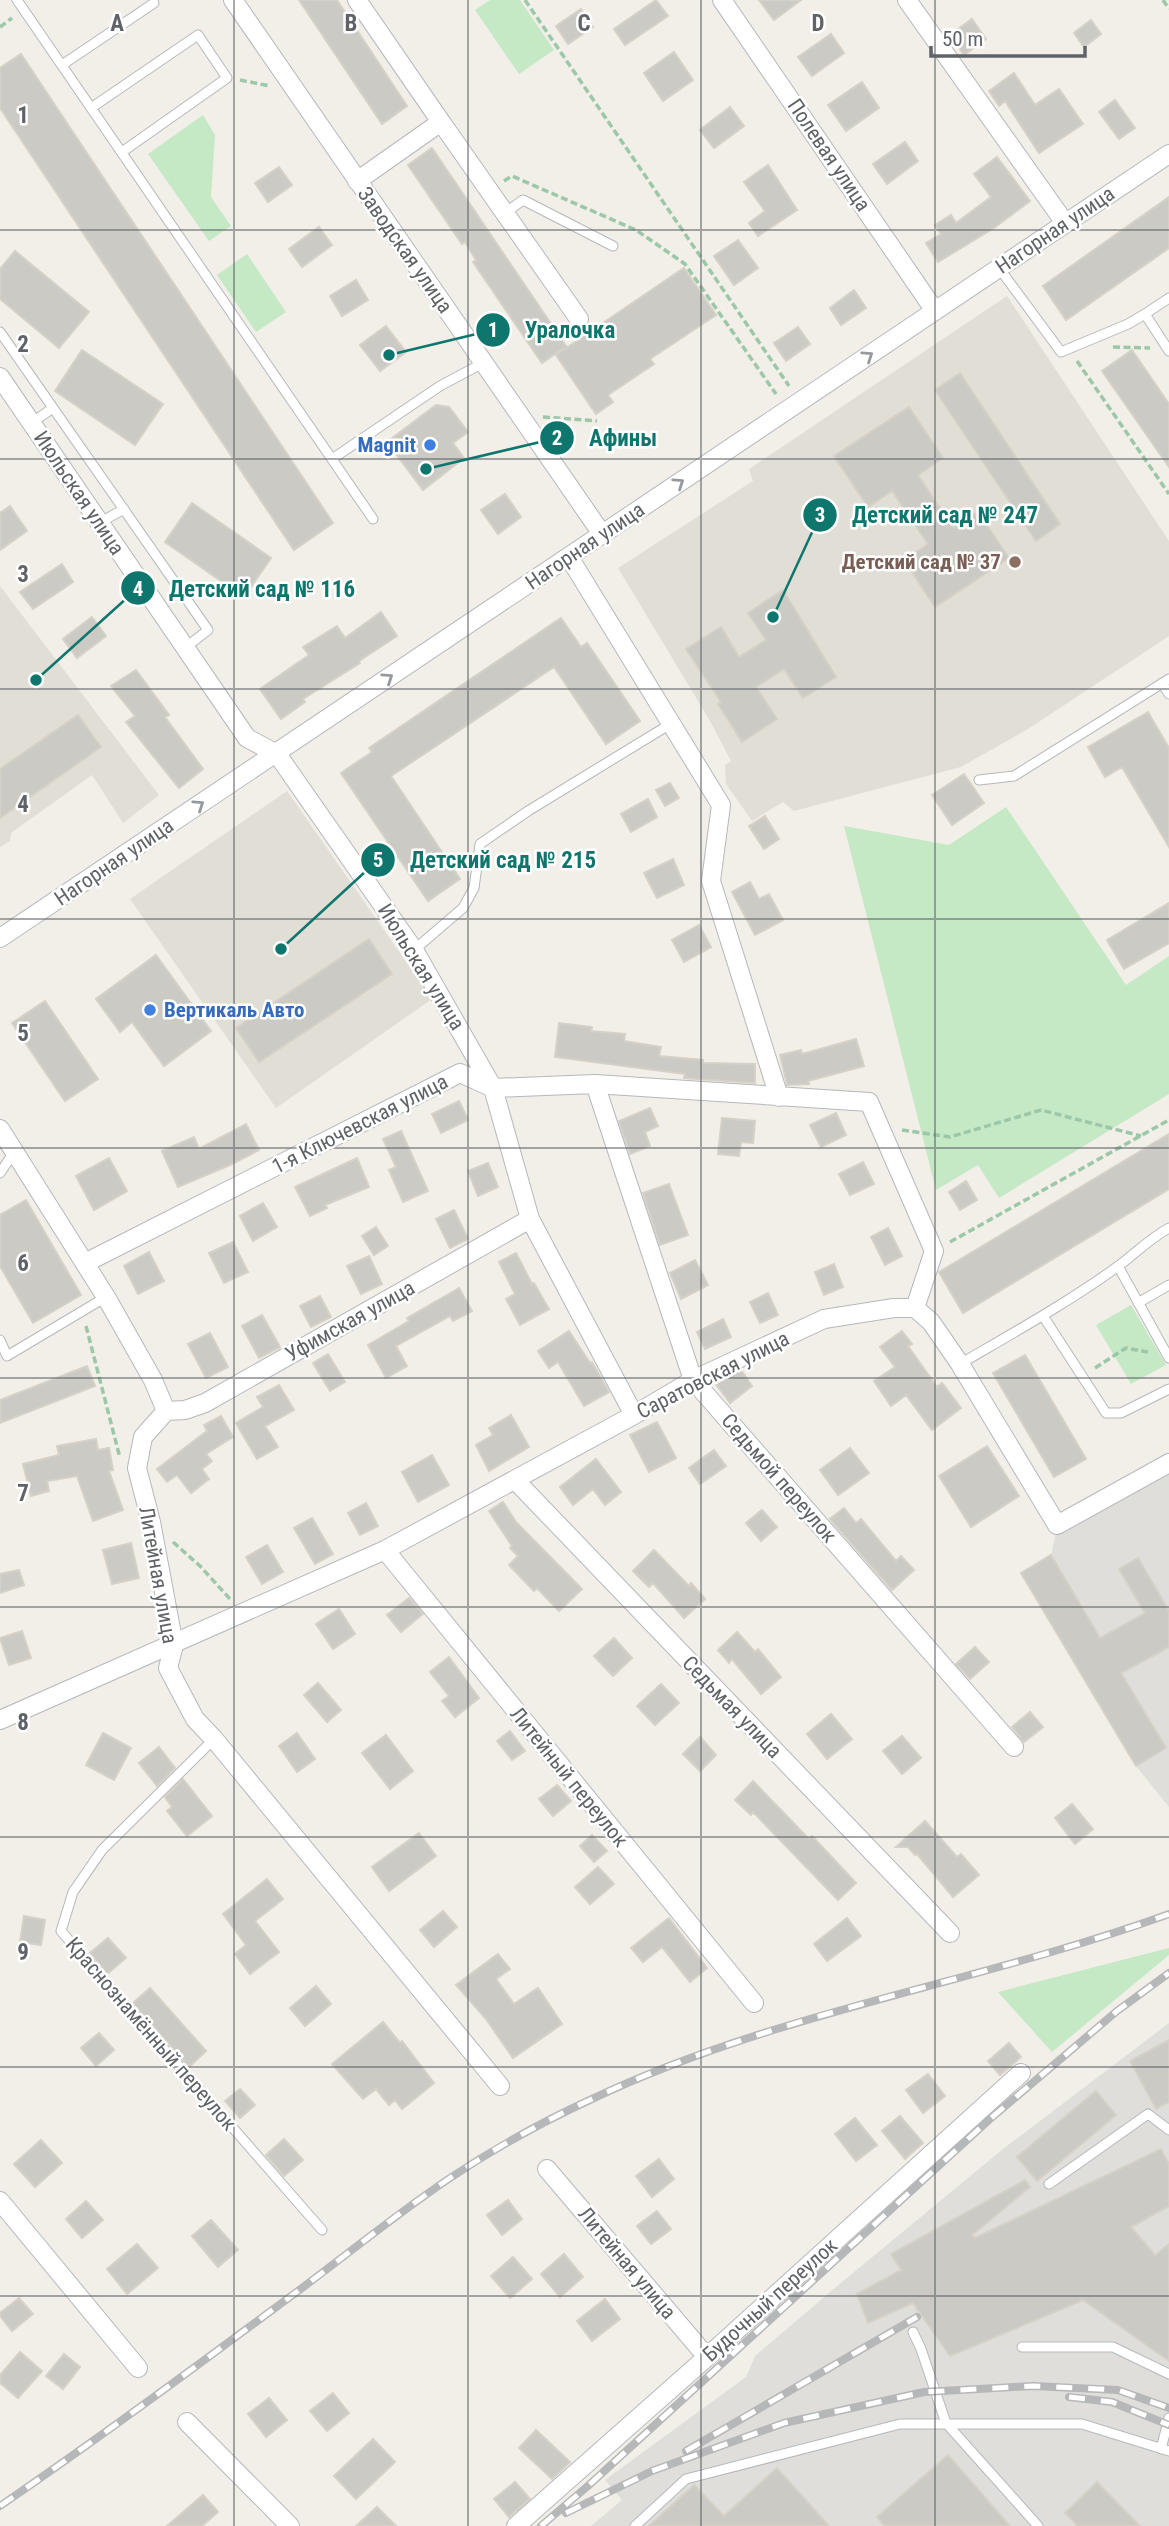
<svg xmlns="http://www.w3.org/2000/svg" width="1169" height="2526" viewBox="0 0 1169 2526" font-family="'Roboto Condensed',sans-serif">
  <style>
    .industrial { fill: #e0deda }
    .education { fill: #e1ded6 }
    .green { fill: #c5e8c5 }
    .building { fill: #cccac5; stroke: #d6d1c6; stroke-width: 2 }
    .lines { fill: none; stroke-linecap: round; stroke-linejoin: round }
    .lane-casing { stroke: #b5b8bc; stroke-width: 11 }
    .street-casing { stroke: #b5b8bc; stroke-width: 20 }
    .path { stroke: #9cc7a9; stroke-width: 3.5; stroke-dasharray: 7 3.5; stroke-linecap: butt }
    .lane { stroke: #fff; stroke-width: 9 }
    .street { stroke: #fff; stroke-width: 18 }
    .rail-casing { stroke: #b6b7b8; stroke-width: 8 }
    .rail { stroke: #fff; stroke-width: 5; stroke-dasharray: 16; stroke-linecap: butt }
    .oneway { stroke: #979a9d }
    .grid { fill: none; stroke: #5f6368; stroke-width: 2; stroke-opacity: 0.55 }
    .shop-dot { fill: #3f7fe0; stroke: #fff; stroke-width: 2.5 }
    .education-dot { fill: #8d6e63; stroke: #fff; stroke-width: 2.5 }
    .labels { text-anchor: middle; stroke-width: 5; stroke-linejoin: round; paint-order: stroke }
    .street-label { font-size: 21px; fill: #5f6368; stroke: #fff }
    .shop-label { font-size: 21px; font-weight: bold; fill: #366cbe; stroke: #fff; text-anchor: end }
    .education-label { font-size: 21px; font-weight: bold; fill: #785e54; stroke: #fff; text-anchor: end }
    .grid-label { font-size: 23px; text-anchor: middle; font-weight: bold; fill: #5f6368; stroke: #fff; stroke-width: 5; stroke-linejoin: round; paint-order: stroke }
    .leader { fill: none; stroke: #0f766e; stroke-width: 2.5 }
    .callout-dot { fill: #0f766e; stroke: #fff; stroke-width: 2.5 }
    .mark-label { font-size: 21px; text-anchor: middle; font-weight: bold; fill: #fff }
    .callout-label { font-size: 23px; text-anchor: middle; font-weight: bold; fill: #0f766e; stroke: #fff; stroke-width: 5; stroke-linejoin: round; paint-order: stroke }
  </style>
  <rect width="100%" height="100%" fill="#f1efe8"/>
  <!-- industrial -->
  <path class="industrial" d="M1169,1470v337l-33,-41 -115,-193 30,-18 5,-22z
    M1169,2023v503h-578l31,-26 -17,-20 141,-103 9,-21 81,-69 167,-138z"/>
  <!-- education -->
  <path class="education" d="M1007,296l162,245v95l-141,93 -67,38 -167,44 -11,-9 -31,19 -26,-37 -1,-19 6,-4 -21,-40 -92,-153 135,-87 -4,-12z
    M0,586l159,209 -36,28 -31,-48 -81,58 -1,8 -10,6z
    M287,791l145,208 -156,109 -146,-209z"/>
  <!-- green -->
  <path class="green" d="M490,0h30l34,50 -35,24 -44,-64z
    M203,115l12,20 -4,62 20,29 -22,15 -61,-87z
    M247,254l39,58 -30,20 -39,-57z
    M1006,807l120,178 43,-29v138l-170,104 -21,-33 -42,25 -92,-364 105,19z
    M1131,1305l35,60 -35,19 -35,-59z
    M1169,1948v7l-117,97 -54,-60z"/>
  <!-- building -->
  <path class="building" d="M299,0h38l70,106 -25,18z
    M656,0l12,16 -43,29 -11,-16z
    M759,0h42l-27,20z
    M581,9l12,18 -25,17 -12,-18z
    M972,19l14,20 -22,16 -14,-20z
    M1091,20l10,14 -17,13 -10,-14z
    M831,34l13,19 -32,23 -14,-19z
    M674,52l19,28 -30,21 -19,-28z
    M21,54l312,469 -39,27 -294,-442v-40z
    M1014,73l21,32 24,-16 24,35 -44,29 -34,-52 -6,5 -10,-15z
    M862,82l17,26 -33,23 -18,-26z
    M1115,100l20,28 -16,11 -20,-27z
    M730,107l14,19 -30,22 -14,-18z
    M905,142l13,19 -31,23 -14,-20z
    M432,148l134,198 -24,17 -69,-101 3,-2 -11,-18 -3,2 -54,-79z
    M997,157l33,44 -36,27 -56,34 -12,-19 15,-9 -6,-9 16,-10 5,8 35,-26 -17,-23z
    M768,165l29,45 -39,26 -9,-13 16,-12 -21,-29z
    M279,167l13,18 -24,17 -13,-19z
    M1169,197v51l-103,72 -23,-34z
    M319,227l13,18 -30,22 -13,-18z
    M738,240l20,28 -24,17 -20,-29z
    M15,251l74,61 -30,36 -59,-49v-30z
    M684,268l32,47 -66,44 4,5 -46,31 5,7 -17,12 -40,-59z
    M356,280l12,20 -26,16 -12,-20z
    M854,290l12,18 -25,17 -11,-17z
    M386,326l20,26 -26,19 -20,-26z
    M798,327l12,17 -24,17 -12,-18z
    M82,350l81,54 -28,41 -80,-54z
    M1132,350l37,54v63l-67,-96z
    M960,373l100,151 -24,17 -101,-151z
    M436,405l13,2 19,25 -15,11 11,15 -41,32 -36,-48z
    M909,407l34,51 -25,17 35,53 25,-16 31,46 -74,49 -31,-47 24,-16 -36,-53 -24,16 -34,-51z
    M505,494l16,23 -23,17 -17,-24z
    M192,503l79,55 -27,39 -79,-55z
    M10,506l17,25 -27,19v-37z
    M62,564l11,18 -40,27 -13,-17z
    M783,590l53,87 -33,21 -19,-29 -28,18 21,32 -35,23 -24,-38 3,-2 -35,-53 35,-22 18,30 27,-17 -18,-27z
    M381,612l16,24 -38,25 1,2 -57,36 2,3 -24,17 -21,-30 49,-34 -6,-8 34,-21 8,12z
    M92,617l14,19 -29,22 -14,-19z
    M561,618l20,29 6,-4 53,78 -34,23 -52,-77 -163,109 69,103 -32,22 -87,-128 31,-21 -3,-4z
    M136,670l33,45 -4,2 38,52 -24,19 -53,-66 9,-6 -24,-30z
    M1148,712l21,36v99l-47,-80 -17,10 -17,-30z
    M78,715l23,32 -101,71v-49z
    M964,774l20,29 -32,22 -20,-30z
    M670,783l9,15 -14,8 -9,-16z
    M648,799l9,18 -26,15 -10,-18z
    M765,816l14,23 -15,10 -15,-23z
    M673,859l11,26 -27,13 -13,-25z
    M750,882l9,17 10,-5 14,26 -28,15 -23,-43z
    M1169,903v40l-45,26 -17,-29z
    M699,925l12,22 -27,15 -12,-22z
    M369,939l23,35 -133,88 -23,-34z
    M156,955l55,76 -47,35 -32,-44 -12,10 -24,-33z
    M45,1001l53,78 -33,22 -53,-78z
    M559,1023l33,4 -1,4 34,3 -1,7 37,6 -2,9 44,4v3l52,1v19l-71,-5 1,-4 -130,-17z
    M856,1039l8,27 -56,15 1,3 -22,1 -7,-30 21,-5 1,4z
    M459,1101l9,19 -27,13 -9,-19z
    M650,1108l8,18 -13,6 5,14 -20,8 -11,-33z
    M836,1113l10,22 -25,12 -11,-22z
    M722,1118l33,3 -2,22 -12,-1 -2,14 -21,-2z
    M246,1124l13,26 -29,15 -52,22 -16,-36 32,-14 5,12z
    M401,1131l27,60 -25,11 -14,-32 7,-3 -13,-28z
    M1169,1134v55l-206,124 -24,-41z
    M109,1158l18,33 -33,19 -18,-34z
    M357,1158l12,29 -44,18 2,3 -17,8 -15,-29z
    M863,1162l11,22 -24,11 -11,-21z
    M488,1163l10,24 -20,9 -10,-25z
    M966,1181l11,19 -17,10 -11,-18z
    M669,1184l19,51 -28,10 -17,-52z
    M26,1200l55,95 -48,28 -33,-57v-51z
    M263,1203l14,24 -24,14 -13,-25z
    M454,1210l14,29 -18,9 -14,-29z
    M376,1227l12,19 -14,9 -12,-19z
    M888,1228l14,28 -17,9 -14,-28z
    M233,1242l15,30 -24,11 -15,-30z
    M149,1252l15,29 -26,13 -14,-28z
    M516,1253l16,31 2,-1 15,26 -29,16 -14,-26 9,-5 -16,-32z
    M369,1256l13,28 -21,10 -14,-28z
    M695,1260l13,25 -27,14 -11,-26z
    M834,1264l9,23 -19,8 -9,-23z
    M459,1288l13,23 -19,10 -3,-5 -54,30 11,20 -21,12 -18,-33 41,-24 -2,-3z
    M768,1293l10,22 -18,8 -10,-21z
    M320,1296l11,21 -20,10 -11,-21z
    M262,1315l18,32 -21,11 -17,-32z
    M723,1319l8,18 -26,12 -8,-17z
    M569,1331l21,32 2,-1 17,30 -25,14 -26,-44 -9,6 -11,-17z
    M902,1331l10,13 -4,2 29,41 5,-4 19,25 -29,22 -26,-35 -15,11 -17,-25 21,-14 -15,-20z
    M210,1333l18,34 -22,11 -18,-34z
    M328,1354l17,28 -15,9 -17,-28z
    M1025,1355l61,104 -32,18 -61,-104z
    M87,1366l8,20 -95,37v-23z
    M741,1370l11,16 -22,17 -14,-19z
    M279,1385l15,25 -29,16 13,21 -21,12 -21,-36 27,-16 -6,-10z
    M511,1415l18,32 -40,24 -13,-26 17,-10 -4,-7z
    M221,1416l12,21 -27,17 6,7 -10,8 7,10 -18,14 -14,-18 -10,7 -10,-13 50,-38 -3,-6z
    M657,1422l19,36 -27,14 -19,-37z
    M96,1439l2,11 11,-2 4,22 -4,1 14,39 -30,11 -16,-45 -30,5 2,10 -18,5 -8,-32 36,-9 -2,-9z
    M987,1446l32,50 -48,31 -32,-51z
    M850,1448l19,25 -31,22 -18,-25z
    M714,1450l12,16 -26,18 -11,-16z
    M432,1455l17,30 -31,17 -16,-30z
    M596,1459l25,33 -16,13 -12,-16 -20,16 -13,-18z
    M503,1502l13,20 66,67 -23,22 -22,-23 -3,3 -25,-26 9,-9 -8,-8 2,-2 -23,-35z
    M366,1503l12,23 -18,9 -12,-22z
    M844,1508l12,15 5,-4 35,42 5,-5 13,14 -22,20 -62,-71z
    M762,1510l15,17 -16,14 -15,-18z
    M312,1518l21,36 -18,10 -21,-36z
    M131,1543l8,35 -27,6 -9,-34z
    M267,1545l16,27 -21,12 -16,-27z
    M654,1550l35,36 2,-3 14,16 -21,19 -31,-35 -4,4 -16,-16z
    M1051,1555l49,83 45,-25 -26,-44 19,-11 31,53v36l-48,26 45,75 -30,18 -115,-193z
    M19,1570l5,15 -24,8v-19z
    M409,1598l14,16 -22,18 -14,-17z
    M339,1609l16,25 -22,15 -17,-25z
    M22,1631l9,27 -22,7 -9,-27z
    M737,1632l18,20 3,-3 23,28 -20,17 -29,-35 -3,4 -11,-13z
    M614,1638l18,20 -19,18 -19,-20z
    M975,1647l14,15 -19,17 -14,-15z
    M449,1657l30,41 -24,19 -13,-16 7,-5 -19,-24z
    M318,1683l23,27 -14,12 -23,-27z
    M661,1684l18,19 -24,22 -18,-19z
    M1030,1712l13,15 -19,15 -12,-15z
    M831,1714l21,25 -25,20 -20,-25z
    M510,1731l15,20 -13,9 -15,-19z
    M103,1733l28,15 -17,32 -28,-15z
    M297,1733l18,26 -18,13 -18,-26z
    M386,1735l27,36 -23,18 -28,-36z
    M902,1736l19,22 -19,16 -19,-23z
    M700,1737l16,18 -16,16 -17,-17z
    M159,1747l16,21 -18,18 -18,-23z
    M183,1779l29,37 -25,20 -20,-25 5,-4 -7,-10z
    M753,1781l56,58 3,-3 44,47 -18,17 -85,-88 -2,3 -16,-15z
    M557,1785l14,16 -18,15 -14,-17z
    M1072,1804l21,25 -18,15 -20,-26z
    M925,1821l32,36 4,-3 18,21 -26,22 -36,-43 -2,1 -7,-8h-12z
    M419,1833l17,23 -47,35 -17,-24z
    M592,1835l15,16 -13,11 -14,-16z
    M598,1867l16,17 -24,20 -15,-17z
    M267,1879l16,20 -28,22 24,31 -29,22 -15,-20 11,-9 -23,-31z
    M443,1911l14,16 -23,20 -14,-17z
    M24,1916l21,4 -4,25 -21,-3z
    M669,1918l38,50 -17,14 -28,-35 -19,15 -12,-14z
    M847,1918l14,18 -34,25 -13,-17z
    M108,1938l18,20 -19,16 -17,-21z
    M498,1954l12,15 -14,10 18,25 24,-16 24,36 -49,34 -27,-39 -30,-34z
    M316,1986l15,18 -26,22 -15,-18z
    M150,1988l56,63 -17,16 -56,-64z
    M383,2022l17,21 2,-2 32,42 -32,26 -7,-9 -6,5 -13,-16 -13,10 -31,-35z
    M99,2033l15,17 -18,16 -15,-18z
    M1169,2040v62l-13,7 -26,-48z
    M1009,2043l12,14 -21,18 -12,-14z
    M928,2074l17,22 -22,17 -17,-23z
    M240,2089l15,16 -15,13 -15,-17z
    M1096,2091l20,24 -79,66 -20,-24z
    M900,2116l23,27 -18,16 -23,-28z
    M855,2118l22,27 -21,16 -21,-27z
    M284,2139l19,21 -19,16 -18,-21z
    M41,2140l21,23 -27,24 -21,-23z
    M1161,2149l8,15v42l-38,21 24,28 14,-11v117l-86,-61 -133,56 -37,-53 -45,20 -11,-29 44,-24 -10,-16 134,-74 5,7 -58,48 3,3z
    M659,2159l15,20 -22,18 -16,-21z
    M508,2200l14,19 -20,16 -15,-20z
    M86,2201l17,19 -21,18 -16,-19z
    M657,2211l14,18 -20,15 -14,-18z
    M211,2220l27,30 -20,17 -26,-31z
    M137,2244l21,24 -31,26 -20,-25z
    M564,2254l19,23 -23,20 -19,-23z
    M513,2257l19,22 -22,19 -19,-22z
    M19,2298l14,16 -21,17 -12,-15v-3z
    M605,2299l15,20 -28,22 -15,-20z
    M20,2352l22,19 -24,27 -18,-15v-8z
    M64,2354l16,13 -17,22 -17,-13z
    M333,2393l16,20 -22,18 -17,-20z
    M269,2398l18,22 -21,17 -18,-23z
    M536,2430l34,32 -18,17 -33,-31z
    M373,2439l22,23 -39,37 -22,-23z
    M948,2455l62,71h-125l-8,-9z
    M777,2468l52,58h-180l45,-41 30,31z
    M515,2482l15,17 -21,18 -15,-18z
    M1097,2482l43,44h-62l-13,-13z
    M203,2495l15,17 -16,14h-35z
    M377,2507l19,19h-40z"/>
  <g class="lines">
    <!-- lane casing -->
    <g class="lane-casing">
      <path id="lane" d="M17,0l356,519
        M62,65l92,-62
        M91,108l107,-73 29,43 -105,74
        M505,213l18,-13 90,46
        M999,268l62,84 67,-28 17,-10 24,37
        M1145,314l24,-16
        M0,332l208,298 -23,18
        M31,423l22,-15
        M332,459l108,-73 43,-23
        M99,523l25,-14
        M1162,683l7,11
        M979,780l35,-4 155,-97
        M414,950l49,-42 11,-20 6,-44 48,-33 144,-88
        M0,1173l14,-21
        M1118,1266l51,92
        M1138,1303l31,-18
        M1043,1316l63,97h15l48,-24
        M0,1340l7,16 99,-59
        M960,1364c53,-31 107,-61 157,-97 18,-13 33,-29 52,-39
        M214,1739l-112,111 -29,42 -12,39 261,299
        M1049,2184l99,-70 21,16
        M913,2332l8,17 25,74 92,103
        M1022,2347h91l56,27
        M1161,2449l8,-31
        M635,2526l51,-47 214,-55h182l87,27"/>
    </g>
    <!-- street casing -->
    <g class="street-casing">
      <path id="street" d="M233,0l369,534
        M722,0l213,311
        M907,0l158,223
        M441,122l138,197
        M357,181l84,-59 -84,-122
        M0,377l247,361 30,16 137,196 79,138 37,131 104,196
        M569,557l152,248 -10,76 68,216
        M0,938l1169,-784
        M595,1084l98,296 321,367
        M0,1129l106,168 47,83 13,31 -23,26 -6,31 14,54 23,123 -6,23 27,51 19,20 286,347
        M85,1263l375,-190 33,15 102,-4 274,18 65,149 -19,57
        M166,1411l19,-1 20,-7 325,-184
        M515,1480l435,453
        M385,1550l369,453
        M0,1720l385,-170 249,-135 59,-35 131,-61 70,-11h21l16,14 29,42 97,161 112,-62
        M547,2169l160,188
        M0,2201l138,167
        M187,2422l103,104
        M516,2526l191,-169 314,-284"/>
    </g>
    <!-- path -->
    <path class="path" d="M525,0l264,386
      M1163,0l6,9
      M0,27l12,-9
      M240,80l30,6
      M504,181l8,-5 124,54 49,34 91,130
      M1113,347l37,1
      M1077,361l92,133
      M543,417l54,4
      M902,1130l48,7 91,-27 100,26
      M950,1242l219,-122
      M86,1326l34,132
      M1095,1368l31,-20 22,4
      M173,1542l27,24 30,33"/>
    <!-- lane -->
    <use href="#lane" class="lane"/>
    <!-- street -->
    <use href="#street" class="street"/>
    <!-- rail casing -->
    <g class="rail-casing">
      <path id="rail" d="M1069,2397l43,5 57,23
        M686,2451l231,-134
        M0,2506c102,-70 202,-144 302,-218 48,-36 95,-74 145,-108 46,-31 95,-58 145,-81 183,-87 387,-116 577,-185
        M566,2513l86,-42 132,-48 140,-31 109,-6 85,4 51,18
        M541,2526l48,-41 401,-366 127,-108 52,-38"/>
    </g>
    <!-- rail -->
    <use href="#rail" class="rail"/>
  </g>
  <!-- one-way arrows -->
  <defs><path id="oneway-chevron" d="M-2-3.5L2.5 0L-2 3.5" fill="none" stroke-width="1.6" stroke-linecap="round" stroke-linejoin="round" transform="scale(1.75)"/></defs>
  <g class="oneway">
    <use href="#oneway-chevron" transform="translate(868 356) rotate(-34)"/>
    <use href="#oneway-chevron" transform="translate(679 483) rotate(-34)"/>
    <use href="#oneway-chevron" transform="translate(388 678) rotate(-34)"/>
    <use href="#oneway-chevron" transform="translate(199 805) rotate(-34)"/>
  </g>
  <!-- grid -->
  <path class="grid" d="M234,0v2526M468,0v2526M701,0v2526M935,0v2526M0,230h1169M0,459h1169M0,689h1169M0,919h1169M0,1148h1169M0,1378h1169M0,1607h1169M0,1837h1169M0,2067h1169M0,2296h1169"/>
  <!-- markers -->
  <g class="shop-dot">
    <circle cx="430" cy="445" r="7"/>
    <circle cx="150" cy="1010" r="7"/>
  </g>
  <circle class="education-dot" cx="1015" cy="562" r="7"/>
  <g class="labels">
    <!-- street labels -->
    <g class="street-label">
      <text transform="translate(829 155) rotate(56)" y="7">Полевая улица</text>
      <text transform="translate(1055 230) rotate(-34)" y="7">Нагорная улица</text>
      <text transform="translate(405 250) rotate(55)" y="7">Заводская улица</text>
      <text transform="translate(79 493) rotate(56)" y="7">Июльская улица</text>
      <text transform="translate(585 546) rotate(-34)" y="7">Нагорная улица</text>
      <text transform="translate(114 862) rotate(-34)" y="7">Нагорная улица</text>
      <text transform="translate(421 967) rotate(58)" y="7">Июльская улица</text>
      <text transform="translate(360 1124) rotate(-27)" y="7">1-я Ключевская улица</text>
      <text transform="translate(350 1321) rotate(-29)" y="7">Уфимская улица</text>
      <text transform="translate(713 1375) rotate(-27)" y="7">Саратовская улица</text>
      <text transform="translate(779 1478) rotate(49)" y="7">Седьмой переулок</text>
      <text transform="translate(158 1575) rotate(80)" y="7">Литейная улица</text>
      <text transform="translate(732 1707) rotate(46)" y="7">Седьмая улица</text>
      <text transform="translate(569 1777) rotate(51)" y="7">Литейный переулок</text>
      <text transform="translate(151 2034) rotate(49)" y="7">Краснознамённый переулок</text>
      <text transform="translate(627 2263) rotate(50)" y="7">Литейная улица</text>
      <text transform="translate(770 2300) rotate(-42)" y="7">Будочный переулок</text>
    </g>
    <!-- shop labels -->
    <g class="shop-label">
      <text x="416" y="452">Magnit</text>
      <text x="164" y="1017" text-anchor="start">Вертикаль Авто</text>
    </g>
    <!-- education labels -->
    <g class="education-label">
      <text x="1001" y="569">Детский сад № 37</text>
    </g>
  </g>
  <g class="grid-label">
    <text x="117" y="31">A</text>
    <text x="351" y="31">B</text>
    <text x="584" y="31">C</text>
    <text x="818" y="31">D</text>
    <text x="23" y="123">1</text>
    <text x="23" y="352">2</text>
    <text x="23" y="582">3</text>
    <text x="23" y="812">4</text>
    <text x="23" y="1041">5</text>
    <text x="23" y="1271">6</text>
    <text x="23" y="1501">7</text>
    <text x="23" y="1730">8</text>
    <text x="23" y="1960">9</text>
  </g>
  <!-- callouts -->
  <path class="leader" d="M389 355L493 330M426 469L557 438M773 617L820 515M36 680L138 588M281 949L378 860"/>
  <g class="callout-dot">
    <circle cx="389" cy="355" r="7"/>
    <circle cx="426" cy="469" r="7"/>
    <circle cx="773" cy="617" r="7"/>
    <circle cx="36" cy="680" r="7"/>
    <circle cx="281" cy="949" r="7"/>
    <circle cx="493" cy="330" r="18"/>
    <circle cx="557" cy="438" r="18"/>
    <circle cx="820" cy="515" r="18"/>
    <circle cx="138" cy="588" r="18"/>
    <circle cx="378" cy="860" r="18"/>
  </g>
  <g class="mark-label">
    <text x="493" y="337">1</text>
    <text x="557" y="445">2</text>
    <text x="820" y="522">3</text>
    <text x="138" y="596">4</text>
    <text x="378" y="867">5</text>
  </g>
  <g class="callout-label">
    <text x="570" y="338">Уралочка</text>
    <text x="623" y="446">Афины</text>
    <text x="945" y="523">Детский сад № 247</text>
    <text x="262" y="597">Детский сад № 116</text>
    <text x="503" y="868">Детский сад № 215</text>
  </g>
  <!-- scale -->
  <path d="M931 46v10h154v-10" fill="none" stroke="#5f6368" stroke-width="3.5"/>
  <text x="942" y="46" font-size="21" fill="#5f6368" stroke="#ffffff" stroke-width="5" paint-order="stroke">50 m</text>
</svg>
